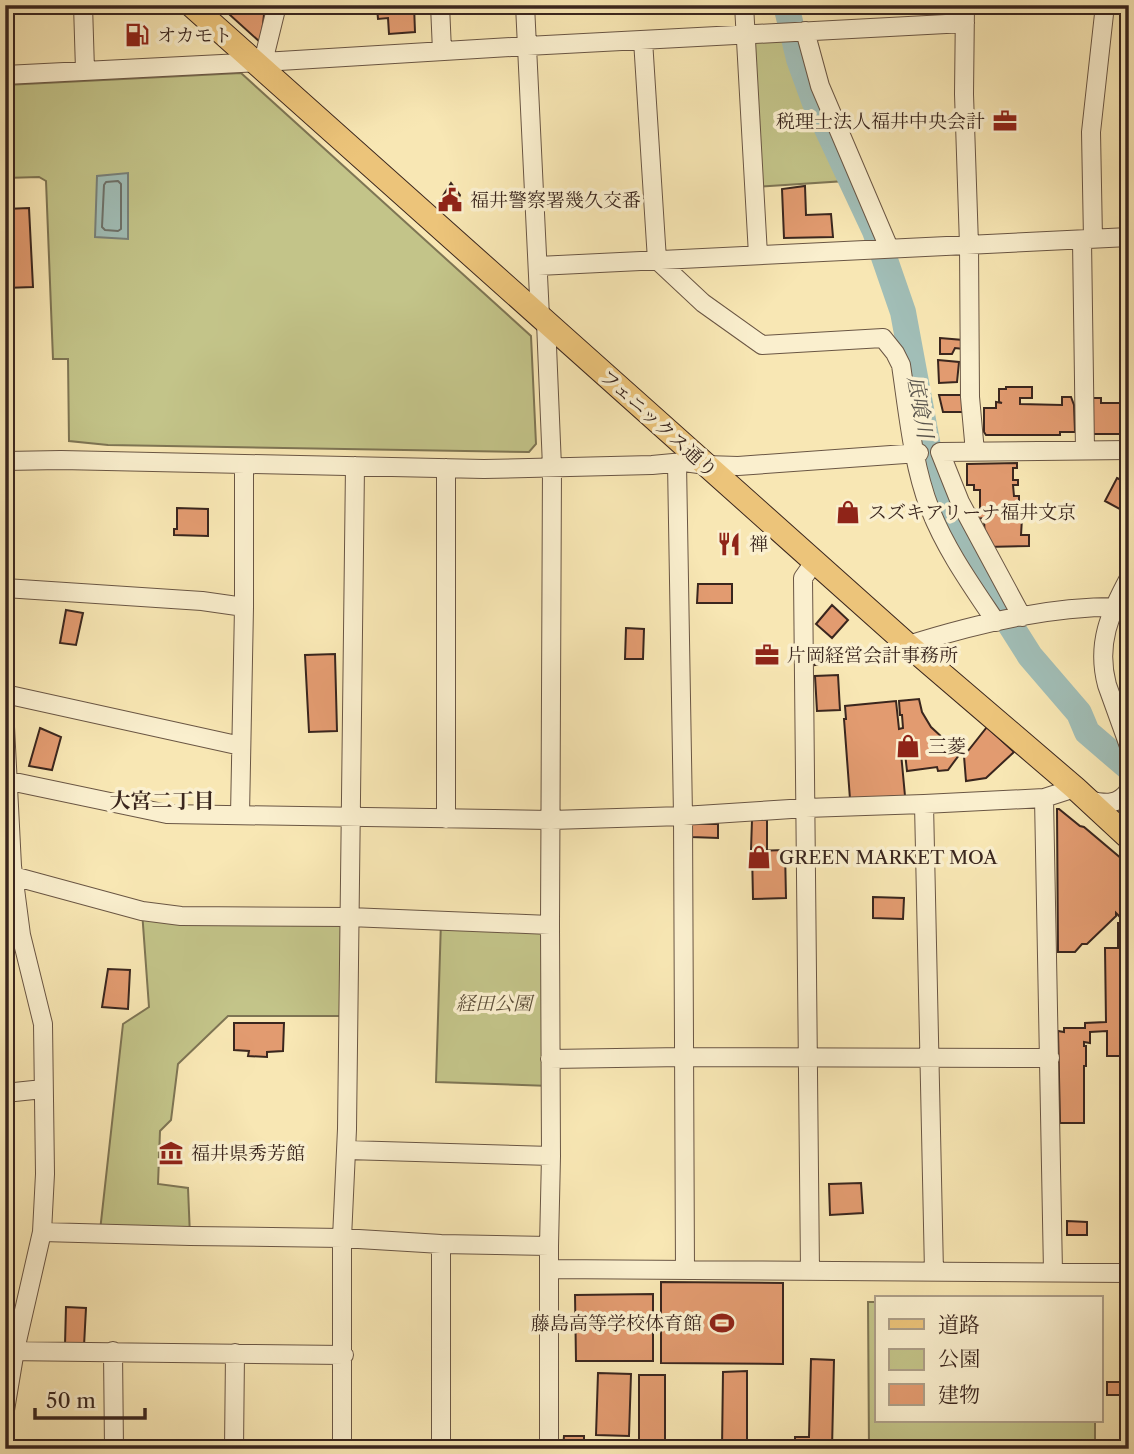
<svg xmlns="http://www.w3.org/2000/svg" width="1134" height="1454" viewBox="0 0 1134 1454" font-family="'Libre Caslon Text','Noto Serif JP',serif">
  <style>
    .green { fill: #c3c489; stroke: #7e7554; stroke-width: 2 }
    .water { fill: #a1beb7; stroke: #78817a; stroke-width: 2 }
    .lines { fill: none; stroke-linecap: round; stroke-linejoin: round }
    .shore { stroke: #6e726a; stroke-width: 2 }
    .river { stroke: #a1beb7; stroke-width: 26 }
    .building { fill: #e29b70; stroke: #3a261e; stroke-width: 2 }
    .minor-casing { stroke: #6a5644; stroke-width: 20 }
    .major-casing { stroke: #3a261e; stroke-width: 25 }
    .minor { stroke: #faefce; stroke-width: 18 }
    .major { stroke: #ecc47a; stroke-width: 23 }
    .labels { text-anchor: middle; stroke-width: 7; stroke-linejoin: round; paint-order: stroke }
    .poi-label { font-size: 19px; fill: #3a261e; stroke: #faefce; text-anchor: start }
    .street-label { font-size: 19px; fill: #3a261e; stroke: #faefce }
    .park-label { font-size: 19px; font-style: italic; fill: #5c4e39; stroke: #faefce }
    .water-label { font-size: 21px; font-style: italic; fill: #59544c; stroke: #faefce }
    .neighbourhood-label { font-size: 21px; font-weight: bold; fill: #3a261e; stroke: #faefce }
  </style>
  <rect width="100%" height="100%" fill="#f8e7b4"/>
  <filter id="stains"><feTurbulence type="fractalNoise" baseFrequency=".00286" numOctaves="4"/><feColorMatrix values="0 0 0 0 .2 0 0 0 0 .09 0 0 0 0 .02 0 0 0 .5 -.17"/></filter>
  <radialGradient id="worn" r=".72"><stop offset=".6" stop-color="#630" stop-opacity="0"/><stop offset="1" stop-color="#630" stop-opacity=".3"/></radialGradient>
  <!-- green -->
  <path class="green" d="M790,32l55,149 -91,6 -9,-152z
    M241,73l290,263 5,108 -7,8 -421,-7 -39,-4 -1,-82h-15l-7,-178 -7,-4 -34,1v-93z
    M142,911l207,9v96h-121l-50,48 -7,56 -11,11 -2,53 30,4 2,48 -91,4 24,-216 26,-17z
    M441,921l109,4v161l-114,-4z
    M868,1302h9v119h218v28h-226z"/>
  <!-- water -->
  <path class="water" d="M128,173v66l-33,-2 2,-61z"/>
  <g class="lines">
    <!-- shore -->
    <path class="shore" d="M118,181l3,3v45l-3,2 -13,-1 -3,-3 2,-42 2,-3z"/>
    <!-- river -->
    <path class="river" d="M786,5l13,54 16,44 60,128 28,81 28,151 13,47 24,48 62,98 49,57 8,19 42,36"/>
  </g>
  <!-- building -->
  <path class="building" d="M219,5h46l-4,38z
    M298,5h65v3l-64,4z
    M386,5h28l1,27 -26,2 -1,-16 -10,1 -1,-12h9z
    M451,183l9,12 -7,15 -12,-11z
    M805,186l1,29 25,-1 2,23 -49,1 -2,-49z
    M29,208l4,79 -28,1v-79z
    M940,338l23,2 1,9 -9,-1 -3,6h-12z
    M938,360l21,2 -2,20 -18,1z
    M1006,387h26v11h-12v6l42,1v-8h9l3,8 1,27h-15v3h-74l-2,-3v-24h12v-6l6,1 -3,-1v-13h7z
    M939,395h24v17h-20z
    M1092,398h9v5h28v31h-37z
    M1017,463v5h-4v12h5v5h-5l1,11h5v22h3l-1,17h8v11l-43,1 -1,-3 -1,-26 -9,1v-10h5v-19h-6v-5h-7v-21z
    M1117,478l12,6v30l-24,-13z
    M177,508l31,1v27l-34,-1v-6h3z
    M698,584h34v19h-35z
    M832,605l16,15 -16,18 -16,-14z
    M66,610l17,3 -7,32 -16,-2z
    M626,628l18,1 -1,30h-18z
    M827,650l2,12 -14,3 -2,-13z
    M335,654l2,77 -28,1 -4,-77z
    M838,675l2,35 -23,1 -2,-35z
    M919,699l3,13 9,15 14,13 15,8v2l2,1 -14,19 -10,1 -1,-4 -30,4 -2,-18h-4l4,43 -55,3 -6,-80h2l-1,-13 51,-5 3,28 4,-1 -1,-13h-2l-1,-14z
    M987,727l27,25 -28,26 -20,3 -2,-25z
    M40,728l21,9 -9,33 -23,-4z
    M1057,809h2l21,17 4,1 45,38v43l-4,3v12h4v133h-22v-25l-17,1v11l-6,-1v4h2v20h-2v57h-24l-2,-92 6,1v-4h21v-5l21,-1 -1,-74h13v-25h2v-6l-4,-4v3l-29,28h-5l-7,8h-17z
    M752,820h15v31l-16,-1z
    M691,824h27v14l-27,-1z
    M785,850l1,48 -33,1 -1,-48z
    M873,897l31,1 -1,21 -30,-1z
    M108,969l22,1 -2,39 -26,-2z
    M234,1023h50l-1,28 -16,1v5l-19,-1 1,-5 -15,-1z
    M861,1183l2,30 -33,2 -1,-31z
    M1067,1221l20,1v13h-20z
    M661,1282l122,1v81l-122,-1z
    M653,1294v67h-77l-1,-66z
    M66,1307l20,1 -2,38 -19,-1z
    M811,1359l23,1 -2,89h-37v-12h14z
    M747,1371v78h-25l1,-77z
    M598,1373l33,1 -2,62 -33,-1z
    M639,1375h26v74h-26z
    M1107,1382h14v13h-14z
    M564,1436h20v13h-21z"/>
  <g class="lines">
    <!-- minor casing -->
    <g class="minor-casing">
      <path id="minor" d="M83,5l2,65
        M440,5l2,46
        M525,5l15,312
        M744,5l14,250
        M965,5l-1,89 5,151 1,152 5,55
        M805,31l15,55 69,162
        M643,40l14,220 46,43 59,42 121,-7 12,15 6,12c7,47 12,101 29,144 16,41 42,77 66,113
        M263,62l14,-57
        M5,75l258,-13 264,-16 438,-23
        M1093,239l-2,-107 14,-127
        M1082,240l3,210
        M538,266l591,-29
        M546,322l6,145 -2,458 1,231 -2,90v203
        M5,461l56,-1 423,9 168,-4 32,-3 22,3 32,1 181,-13
        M677,463l6,353 2,454
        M446,468v351
        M1129,578c-19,35 -33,66 -22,107l22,61
        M5,588l197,13 42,6
        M1022,617l-62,-115 -20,-50 189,-2
        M908,645c70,-22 146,-40 221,-38
        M5,694l236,52
        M5,727l7,139 9,69 22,89 2,150 -3,58 -27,118 -10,60
        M5,780l162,34 384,6 132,-4 123,-8 118,-4 120,-6 31,-10
        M1044,798l9,474
        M1088,800c17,4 30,6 41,-10
        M924,804l10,468
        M240,815l4,-208v-143
        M13,876l129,35 39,5 168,1 201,8
        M550,1059l133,-2 367,1
        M5,1093l38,-4
        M347,1150l204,6
        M42,1232l148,4 152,2 99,6 108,2
        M441,1244v205
        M549,1269l580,4
        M810,1271l-7,-693 12,-17
        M5,1351l339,4
        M113,1351l1,98
        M234,1449l1,-96
        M342,1449v-211l5,-109 8,-663"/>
    </g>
    <!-- major casing -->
    <g class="major-casing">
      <path id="major" d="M191,5l717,640 167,143 54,50"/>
    </g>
    <!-- minor -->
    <use href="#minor" class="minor"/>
    <!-- major -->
    <use href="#major" class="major"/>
  </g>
  <!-- icons -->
  <defs>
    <g id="fuel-bare" transform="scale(1.89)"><path d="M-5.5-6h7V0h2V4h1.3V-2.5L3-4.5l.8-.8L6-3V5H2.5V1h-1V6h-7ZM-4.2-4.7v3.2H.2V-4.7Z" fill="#8f2418" stroke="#faefce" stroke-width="2.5" paint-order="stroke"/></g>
    <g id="office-bare" transform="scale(1.89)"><path d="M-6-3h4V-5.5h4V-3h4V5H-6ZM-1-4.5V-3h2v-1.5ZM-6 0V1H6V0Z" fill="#8f2418" stroke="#faefce" stroke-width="2.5" paint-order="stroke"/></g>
    <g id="civic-bare" transform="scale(1.89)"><path d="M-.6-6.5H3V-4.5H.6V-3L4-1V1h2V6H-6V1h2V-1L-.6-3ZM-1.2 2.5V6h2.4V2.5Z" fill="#8f2418" stroke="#faefce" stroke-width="2.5" paint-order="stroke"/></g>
    <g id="shop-bare" transform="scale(1.89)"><path d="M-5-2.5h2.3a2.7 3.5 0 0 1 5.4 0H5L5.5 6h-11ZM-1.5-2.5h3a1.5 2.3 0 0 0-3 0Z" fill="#8f2418" stroke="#faefce" stroke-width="2.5" paint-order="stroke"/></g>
    <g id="restaurant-bare" transform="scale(1.89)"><path d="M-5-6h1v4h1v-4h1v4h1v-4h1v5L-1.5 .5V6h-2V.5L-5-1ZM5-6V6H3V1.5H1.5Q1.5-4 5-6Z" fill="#8f2418" stroke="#faefce" stroke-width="2.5" paint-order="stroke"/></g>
    <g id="museum-bare" transform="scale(1.89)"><path d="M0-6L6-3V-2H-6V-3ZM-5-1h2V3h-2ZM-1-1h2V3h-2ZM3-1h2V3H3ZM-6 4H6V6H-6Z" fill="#8f2418" stroke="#faefce" stroke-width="2.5" paint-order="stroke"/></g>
    <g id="stadium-bare" transform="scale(1.89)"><path d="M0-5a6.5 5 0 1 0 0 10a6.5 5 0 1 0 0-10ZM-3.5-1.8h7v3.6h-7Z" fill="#8f2418" stroke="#faefce" stroke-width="2.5" paint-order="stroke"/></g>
  </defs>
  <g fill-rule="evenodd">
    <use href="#fuel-bare" x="137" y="35"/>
    <use href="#office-bare" x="1005" y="121"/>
    <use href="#civic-bare" x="450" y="200"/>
    <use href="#shop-bare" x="848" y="512"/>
    <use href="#restaurant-bare" x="729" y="544"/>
    <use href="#office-bare" x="767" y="655"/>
    <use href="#shop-bare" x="908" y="746"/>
    <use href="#shop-bare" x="759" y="857"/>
    <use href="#museum-bare" x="171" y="1153"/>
    <use href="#stadium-bare" x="722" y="1323"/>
  </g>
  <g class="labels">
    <!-- poi labels -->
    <g class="poi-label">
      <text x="157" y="42">オカモト</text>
      <text x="985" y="128" text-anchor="end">税理士法人福井中央会計</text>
      <text x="470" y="207">福井警察署幾久交番</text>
      <text x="868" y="519">スズキアリーナ福井文京</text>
      <text x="749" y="551">禅</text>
      <text x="787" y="662">片岡経営会計事務所</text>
      <text x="928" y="753">三菱</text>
      <text x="779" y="864">GREEN MARKET MOA</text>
      <text x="191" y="1160">福井県秀芳館</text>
      <text x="702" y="1330" text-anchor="end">藤島高等学校体育館</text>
    </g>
    <!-- street labels -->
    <g class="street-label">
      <text transform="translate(659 423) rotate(42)" y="7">フェニックス通り</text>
    </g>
    <!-- park labels -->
    <g class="park-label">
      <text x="494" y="1010">経田公園</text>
    </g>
    <!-- water labels -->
    <g class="water-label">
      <text transform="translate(920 407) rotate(80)" y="7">底喰川</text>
    </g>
    <!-- neighbourhood labels -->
    <g class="neighbourhood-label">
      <text x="162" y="808">大宮二丁目</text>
    </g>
  </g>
  <!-- margin -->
  <rect width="1134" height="1454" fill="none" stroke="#f8e7b4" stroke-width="28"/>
  <rect x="7" y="7" width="1120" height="1440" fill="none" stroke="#3a261e" stroke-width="3.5"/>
  <rect x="14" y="14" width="1106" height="1426" fill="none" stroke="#3a261e" stroke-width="2"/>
  <!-- legend -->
  <rect x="875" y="1296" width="228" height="126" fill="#faefce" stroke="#ad9f88" stroke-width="2"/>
  <rect x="889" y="1319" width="35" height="10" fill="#ecc47a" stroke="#ad9f88" stroke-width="2"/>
  <text x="938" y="1332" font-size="21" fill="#3a261e">道路</text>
  <rect x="889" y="1349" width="35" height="21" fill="#c3c489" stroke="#ad9f88" stroke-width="2"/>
  <text x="938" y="1366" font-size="21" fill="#3a261e">公園</text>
  <rect x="889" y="1384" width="35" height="21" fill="#e29b70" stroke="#ad9f88" stroke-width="2"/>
  <text x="938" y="1402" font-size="21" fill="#3a261e">建物</text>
  <!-- scale -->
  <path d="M35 1408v10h110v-10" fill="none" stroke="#3a261e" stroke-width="3.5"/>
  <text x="46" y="1408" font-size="21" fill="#3a261e" stroke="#faefce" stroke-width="5" paint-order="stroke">50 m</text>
  <rect width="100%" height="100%" filter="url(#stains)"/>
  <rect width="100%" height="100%" fill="url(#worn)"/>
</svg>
